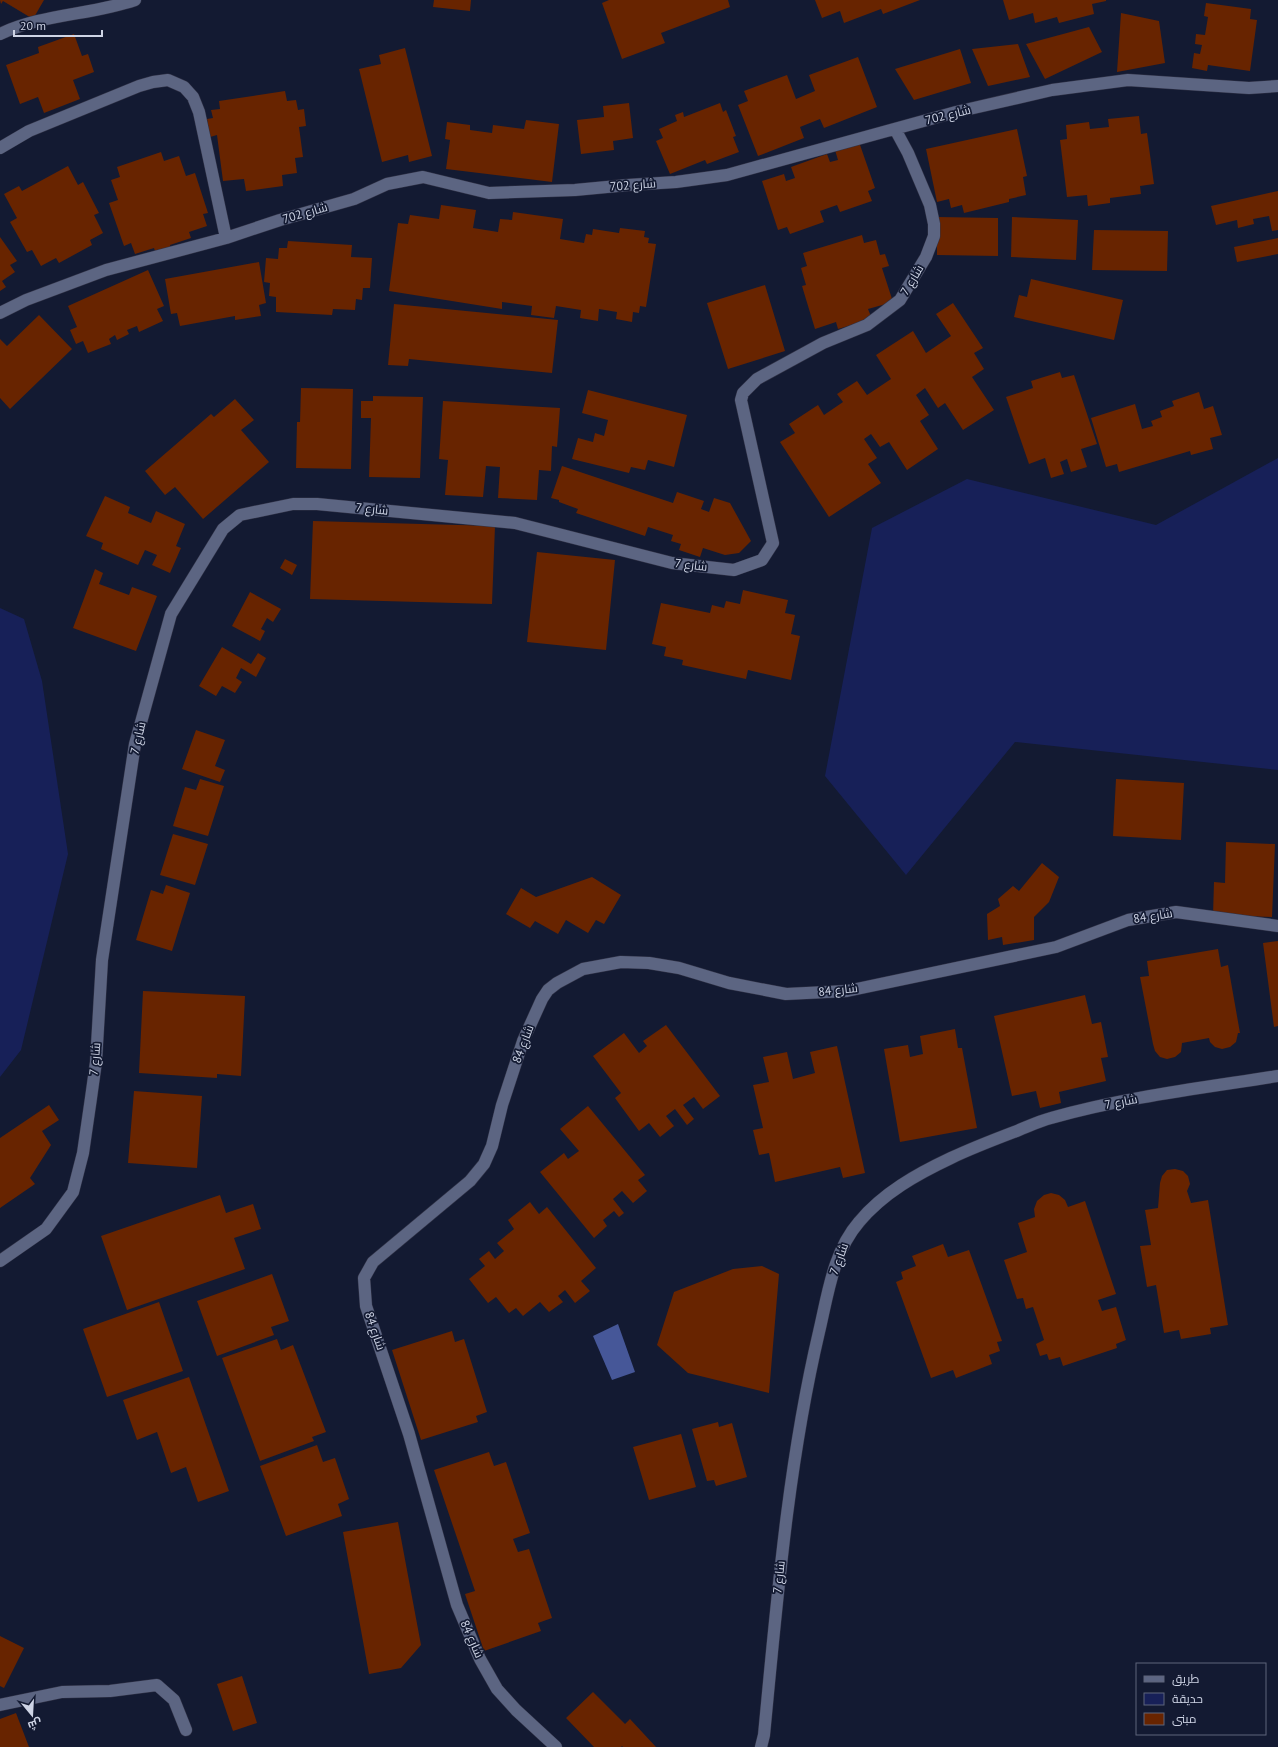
<svg xmlns="http://www.w3.org/2000/svg" width="1278" height="1747" viewBox="0 0 1278 1747" font-family="'PT Sans',Cairo,sans-serif">
  <style>
    .green { fill: #172058 }
    .water { fill: #465798 }
    .building { fill: #682400 }
    .lines { fill: none; stroke-linecap: round; stroke-linejoin: round }
    .minor-casing { stroke: #303246; stroke-width: 13 }
    .minor { stroke: #5c6582; stroke-width: 12 }
    .labels { text-anchor: middle; stroke-width: 3.5; stroke-linejoin: round; paint-order: stroke }
    .street-label { font-size: 12px; fill: #ced4e5; stroke: #131a32 }
  </style>
  <rect width="100%" height="100%" fill="#131a32"/>
  <!-- green -->
  <path class="green" d="M1278,458v312l-263,-28 -109,133 -81,-99 47,-248 95,-49 189,46z
    M0,608l24,11 18,62 26,173 -47,196 -21,27z"/>
  <!-- water -->
  <path class="water" d="M618,1324l17,48 -23,8 -19,-44z"/>
  <!-- building -->
  <path class="building" d="M0,0h44l-11,19 -30,-18 -2,3z
    M434,0h37l-1,11 -37,-4z
    M609,0h119l2,7 -69,26 4,10 -43,16 -20,-56z
    M815,0h105l-37,14 -2,-5 -37,14 -4,-12 -18,7z
    M1003,0h103v1l-14,3 2,10 -35,9 -2,-6 -22,6 -2,-10 -24,7z
    M1206,3l45,6 -1,10 7,1 -7,51 -42,-6 -1,6 -15,-3 2,-15 6,1 2,-9 -7,-1 1,-10 9,1 3,-18 -4,-1z
    M1121,13l38,8 6,42 -48,9z
    M1089,27l13,25 -57,27 -19,-35z
    M74,34l8,22 6,-2 6,18 -21,8 7,19 -36,14 -6,-16 -18,7 -14,-39 33,-12 -1,-6z
    M1018,44l12,33 -42,9 -16,-37z
    M405,48l27,108 -23,6 -1,-7 -26,7 -23,-93 22,-5 -2,-9z
    M960,49l11,34 -57,17 -19,-31z
    M858,57l19,50 -53,21 -4,-9 -20,8 4,11 -46,18 -20,-51 10,-4 -4,-10 43,-16 9,24 19,-8 -6,-16z
    M285,91l2,10 9,-1 2,10 6,-1 2,17 -7,1 4,30 -8,1 2,15 -15,2 1,11 -37,5 -2,-12 -21,2 -6,-46 -7,2 -3,-18 6,-1 -2,-8 9,-1 -1,-8z
    M629,103l4,35 -20,3 1,9 -33,4 -4,-34 27,-3 -1,-11z
    M720,103l3,9 3,-2 10,26 -3,1 6,15 -32,12 -2,-4 -35,14 -14,-33 7,-3 -4,-9 18,-8 -2,-6 8,-3 1,5z
    M1139,116l2,18 6,-1 7,51 -14,2 1,8 -31,4v5l-22,3 -1,-11 -20,2 -7,-57 7,-1 -1,-14 23,-3 1,7 19,-2 -1,-8z
    M526,120l33,4 -7,58 -106,-13 4,-29 -5,-1 2,-17 23,3v5l22,3 1,-8 31,4z
    M1017,129l10,47 -4,1 3,18 -17,4v3l-45,11 -2,-8 -11,3 -2,-9 -12,3 -11,-53z
    M859,142l16,46 -7,3 4,10 -32,11 -3,-7 -17,6 4,11 -34,12 -3,-7 -9,3 -16,-49 22,-7 2,7 9,-3 -4,-11 36,-13 3,8 8,-2 -3,-10z
    M161,152l3,9 15,-5 7,20 9,-3 13,40 -5,1 4,12 -18,6 2,6 -21,7 1,4 -15,5 -2,-6 -19,6 -4,-11 -7,3 -15,-43 9,-3 -7,-20 9,-3 -3,-10z
    M68,166l10,19 5,-3 16,31 -5,2 9,18 -13,7 2,5 -33,18 -3,-5 -15,8 -9,-16 -5,2 -17,-30 7,-4 -13,-24 15,-8 3,5z
    M1278,191v39l-6,1 -3,-15 -16,3 1,5 -16,4 -1,-8 -21,5 -5,-19z
    M441,205l35,5 -3,18 25,4 2,-13 12,1 1,-8 50,7 -3,20 24,4 2,-9 6,1 1,-6 26,4 1,-5 25,3 -1,6 5,1 -1,5 8,1 -10,63 -6,-1 -1,7 -6,-1 -1,10 -16,-3 1,-7 -18,-3 -1,12 -18,-3 1,-8 -25,-4 -2,12 -23,-3 1,-9 -30,-4v7l-113,-18 9,-68 10,1 2,-9 29,4z
    M937,217l61,1v38l-61,-1z
    M1012,217l66,3 -2,40 -65,-3z
    M1094,230l74,1 -1,40 -75,-1z
    M862,235l2,8 12,-3 4,15 5,-1 4,12 -7,2 11,34 -25,7 4,10 -34,10 -2,-7 -21,7 -13,-43 4,-1 -5,-17 6,-2 -4,-13z
    M0,237l17,24 -7,4 5,7 -13,9 4,6 -6,4z
    M1278,238v16l-41,8 -3,-15z
    M288,241l64,4 -1,12 21,1 -2,30h-7l-1,12 -6,-1 -1,11 -22,-1 -1,6 -56,-3v-15l-7,-1 1,-13 -6,-1 2,-24 12,1 1,-11h8z
    M259,262l7,41 -7,2 2,11 -26,4v-4l-55,10 -3,-13 -6,1 -6,-35z
    M148,270l16,36 -7,3 6,12 -24,11 -2,-6 -10,4 2,4 -12,6 -2,-5 -6,4 2,5 -23,9 -5,-12 -7,3 -6,-14 7,-3 -9,-21z
    M1031,279l92,21 -9,40 -100,-23 5,-22 8,2z
    M765,285l20,66 -57,18 -21,-66z
    M953,303l30,45 -9,5 10,16 -12,8 22,33 -31,20 -18,-27 -7,5 -13,-20 -9,7 13,20 -9,6 18,28 -31,21 -18,-28 -9,5 -9,-13 -7,5 13,19 -9,6 13,19 -52,34 -49,-75 15,-9 -6,-9 29,-19 6,10 19,-13 -6,-8 20,-13 10,14 24,-16 -15,-24 37,-24 13,22 25,-17 -15,-22z
    M394,304l164,16 -6,53 -143,-14 -1,7 -20,-1z
    M39,315l33,34 -62,60 -10,-11v-59l7,7z
    M1060,372l2,6 12,-3 23,69 -16,5 6,18 -16,5 -4,-13 -7,3 4,12 -13,4 -6,-20 -16,6 -23,-67 27,-9 -2,-7z
    M301,388l52,1 -2,80 -55,-1 1,-46h3z
    M588,390l99,25 -13,52 -26,-7 -3,10 -14,-3 -2,6 -57,-14 6,-21 15,4 2,-9 9,3 4,-16 -26,-7z
    M1199,392l5,17 9,-3 9,29 -12,3 3,11 -22,6 -1,-4 -71,21 -2,-8 -11,3 -15,-49 44,-14 7,25 11,-3 -2,-5 11,-4 -2,-6 14,-5 -2,-5z
    M373,396l50,1 -3,81 -51,-1 2,-59h-10v-17h12z
    M235,399l19,21 -13,10 28,32 -66,57 -28,-32 -10,8 -20,-24 66,-57 3,3z
    M443,401l117,7 -3,39 -5,-1 -1,25 -12,-1 -2,30 -39,-2 2,-31 -14,-1 -3,31 -38,-2 3,-35 -9,-1z
    M562,466l111,37 4,-11 27,9 -3,8 8,3 5,-14 16,5 21,38 -12,12 -14,2 -22,-7 -3,9 -21,-7 2,-6 -10,-3 2,-6 -25,-8 -3,9 -69,-23 2,-4 -19,-7v-2l-8,-2z
    M105,496l25,11 -2,6 23,10 5,-12 29,13 -9,22 5,2 -11,25 -18,-8 5,-10 -12,-5 -7,15 -37,-16 2,-6 -17,-7z
    M313,521l182,5 -3,78 -182,-5z
    M537,552l78,8 -9,90 -79,-8z
    M285,559l12,6 -5,10 -12,-7z
    M95,569l8,4 -4,11 30,11 3,-8 25,9 -21,55 -63,-23z
    M743,590l45,10 -3,13 10,2 -4,19 9,2 -9,44 -43,-10 -2,9 -64,-14 1,-5 -19,-4 2,-9 -14,-3 9,-41 49,10 2,-8 12,3 2,-7 14,3z
    M250,592l31,17 -8,13 -6,-4 -6,11 4,2 -5,10 -28,-15z
    M222,647l29,17 7,-11 8,5 -10,19 -15,-9 -5,10 6,4 -7,11 -13,-7 -6,10 -17,-10z
    M196,730l29,10 -10,26 10,4 -5,12 -38,-13z
    M200,779l24,7 -16,50 -35,-10 12,-39 11,3z
    M1116,779l68,4 -3,57 -68,-4z
    M173,834l35,10 -13,41 -35,-10z
    M1226,842l49,2 -3,73 -59,-2 1,-33 11,1z
    M1042,863l17,14 -10,25 -15,15v23l-31,5 -1,-8 -14,3 -1,-26 13,-8 -2,-7 15,-13 6,5z
    M592,877l29,18 -17,29 -8,-4 -8,13 -22,-13 -8,14 -23,-13 -5,7 -24,-14 15,-26 15,9z
    M166,885l24,8 -18,58 -36,-11 15,-50 12,4z
    M1278,941v85l-4,1 -11,-84z
    M1218,949l3,18 7,-2 12,68h-2l-2,9 -6,5 -8,2 -7,-2 -5,-5 -1,-4 -27,5 -1,9 -6,5 -8,2 -7,-2 -5,-6 -2,-7 -13,-67 9,-1 -2,-15z
    M143,991l102,5 -4,80 -24,-2v4l-78,-5z
    M1085,995l7,29 9,-2 7,35 -7,1 5,23 -47,11 2,11 -21,5 -4,-17 -24,5 -18,-80z
    M666,1025l54,71 -17,13 -9,-12 -11,8 11,14 -7,6 -12,-16 -9,7 8,10 -14,11 -11,-14 -10,8 -24,-33 6,-5 -28,-37 31,-23 15,20 8,-7 -4,-5z
    M955,1029l3,19h4l15,80 -77,14 -16,-93 24,-4 2,12 13,-3 -3,-18z
    M837,1046l28,127 -22,5 -3,-11 -65,15 -6,-29 -10,2 -6,-25 10,-2 -10,-43 16,-3 -6,-25 24,-5 6,27 22,-6 -5,-21z
    M134,1091l68,5 -5,72 -69,-5z
    M49,1105l10,15 -17,11 9,14 -21,33 5,6 -35,24v-70z
    M588,1106l57,69 -7,5 9,11 -14,12 -11,-12 -9,8 11,14 -5,4 -5,-6 -11,9 4,6 -13,12 -54,-66 24,-19 4,6 11,-8 -19,-22z
    M1175,1169l8,2 5,5 2,8 -3,7 4,12 17,-3 20,125 -18,3 1,6 -30,5 -2,-9 -15,3 -8,-48 -9,2 -7,-41 11,-1 -6,-35 13,-2 2,-25 2,-7 5,-6z
    M1051,1193l8,2 6,5 3,7 17,-6 31,93 -18,6 4,11 14,-4 10,33 -10,4 1,4 -54,18 -3,-9 -11,3 -2,-6 -7,2 -4,-12 8,-4 -11,-33 -7,2 -3,-11 -6,1 -13,-39 23,-8 -9,-29 17,-6 -1,-8 3,-8 7,-6z
    M220,1195l6,18 27,-9 8,25 -27,9 11,31 -118,41 -26,-74z
    M530,1202l9,12 8,-7 49,61 -15,13 9,10 -15,12 -10,-13 -7,6 5,6 -14,10 -9,-10 -17,14 -7,-8 -7,5 -13,-16 -8,6 -19,-24 16,-13 -6,-7 10,-8 6,8 9,-8 -7,-8 17,-14 -6,-9z
    M943,1244l5,13 21,-7 33,91 -5,1 3,9 -11,4 3,9 -36,14 -3,-8 -22,8 -35,-96 7,-3 -2,-7 15,-6 -4,-10z
    M762,1266l17,8 -10,119 -81,-20 -31,-28 17,-53 59,-23z
    M272,1274l17,47 -18,6 3,8 -57,21 -20,-55z
    M159,1302l24,69 -76,26 -24,-68z
    M452,1331l3,11 9,-3 23,73 -11,4 2,6 -57,18 -29,-90z
    M277,1339l4,11 12,-5 33,87 -14,5 2,4 -54,20 -38,-103z
    M189,1377l40,114 -31,11 -12,-35 -15,6 -14,-41 -20,8 -14,-40z
    M718,1422l1,5 13,-4 15,54 -31,9 -2,-6 -7,1 -15,-52z
    M681,1434l15,53 -47,13 -16,-53z
    M317,1445l6,17 12,-4 14,41 -11,5 4,12 -56,20 -26,-70z
    M489,1452l5,14 12,-4 24,71 -17,6 5,13 11,-3 23,69 -14,5 3,8 -57,20 -19,-57 10,-3 -41,-121z
    M398,1522l23,123 -20,23 -32,6 -26,-142z
    M0,1636l24,12 -20,40 -4,-2z
    M242,1676l15,47 -24,8 -16,-47z
    M593,1692l32,32 5,-5 26,28h-33l-1,-1 -1,1h-27l-28,-29z
    M16,1713l13,34h-29v-28z"/>
  <g class="lines">
    <!-- minor casing -->
    <g class="minor-casing">
      <path id="minor" d="M0,34c42,-20 91,-19 135,-34
        M0,148l29,-17 110,-45 14,-4 15,-2 16,7 9,10 6,15 27,126
        M0,313l26,-13 80,-30 120,-32 54,-18 74,-21 33,-15 36,-7 66,16 86,-3 53,-5 48,-3 51,-7 229,-63 96,-22 76,-10 121,8 29,-2
        M0,1261l46,-32 27,-37 10,-39 8,-55 5,-36 6,-102 33,-216 36,-130 52,-85 17,-14 53,-11h24l198,19 157,40 62,7 28,-10 11,-17 -32,-143 2,-7 14,-14 66,-36 44,-18 33,-25 26,-43 8,-21v-12l-4,-19 -22,-52 -13,-24
        M0,1705l62,-13 48,-1 47,-6 17,15 12,30
        M556,1747l-40,-37 -19,-21 -17,-30 -23,-54 -48,-171 -43,-128 -2,-28 9,-16 97,-81 14,-17 8,-18 10,-41 21,-64 19,-42 6,-9 9,-7 26,-14 38,-7 28,1 30,5 50,15 57,11 61,-3 209,-44 72,-27 48,-8 102,14
        M761,1747l3,-12c13,-135 24,-271 55,-403 9,-38 14,-80 40,-110 24,-29 58,-48 92,-64 21,-10 42,-18 63,-26 13,-5 25,-11 37,-14 74,-21 151,-30 227,-42"/>
    </g>
    <!-- minor -->
    <use href="#minor" class="minor"/>
  </g>
  <g class="labels">
    <!-- street labels -->
    <g class="street-label">
      <text transform="translate(948 115) rotate(-14)" y="4">شارع 702</text>
      <text transform="translate(633 185) rotate(-4)" y="4">شارع 702</text>
      <text transform="translate(305 213) rotate(-16)" y="4">شارع 702</text>
      <text transform="translate(912 280) rotate(-59)" y="4">شارع 7</text>
      <text transform="translate(372 509) rotate(6)" y="4">شارع 7</text>
      <text transform="translate(691 565) rotate(7)" y="4">شارع 7</text>
      <text transform="translate(138 738) rotate(-77)" y="4">شارع 7</text>
      <text transform="translate(1153 916) rotate(-9)" y="4">شارع 84</text>
      <text transform="translate(838 990) rotate(-6)" y="4">شارع 84</text>
      <text transform="translate(523 1044) rotate(-69)" y="4">شارع 84</text>
      <text transform="translate(95 1059) rotate(-85)" y="4">شارع 7</text>
      <text transform="translate(1121 1102) rotate(-11)" y="4">شارع 7</text>
      <text transform="translate(839 1259) rotate(-70)" y="4">شارع 7</text>
      <text transform="translate(375 1331) rotate(71)" y="4">شارع 84</text>
      <text transform="translate(779 1577) rotate(-84)" y="4">شارع 7</text>
      <text transform="translate(472 1639) rotate(66)" y="4">شارع 84</text>
    </g>
  </g>
  <!-- legend -->
  <rect x="1136" y="1663" width="130" height="72" fill="#131a32" stroke="#5e647a"/>
  <rect x="1144" y="1676" width="20" height="6" fill="#5c6582" stroke="#5e647a"/>
  <text x="1172" y="1683" font-size="12" fill="#ced4e5">طريق</text>
  <rect x="1144" y="1693" width="20" height="12" fill="#172058" stroke="#5e647a"/>
  <text x="1172" y="1703" font-size="12" fill="#ced4e5">حديقة</text>
  <rect x="1144" y="1713" width="20" height="12" fill="#682400" stroke="#5e647a"/>
  <text x="1172" y="1723" font-size="12" fill="#ced4e5">مبنى</text>
  <!-- north arrow -->
  <g transform="translate(32 1715) rotate(162)" stroke="#131a32" stroke-width="3" paint-order="stroke">
  <path d="M0-3L7 15L0 10L-7 15Z" fill="#ced4e5"/>
  <text y="-6" font-size="11" font-weight="bold" text-anchor="middle" fill="#ced4e5">ش</text>
  </g>
  <!-- scale -->
  <path d="M14 30v6h88v-6" fill="none" stroke="#ced4e5" stroke-width="2"/>
  <text x="20" y="30" font-size="12" fill="#ced4e5" stroke="#131a32" stroke-width="3" paint-order="stroke">20 m</text>
</svg>
